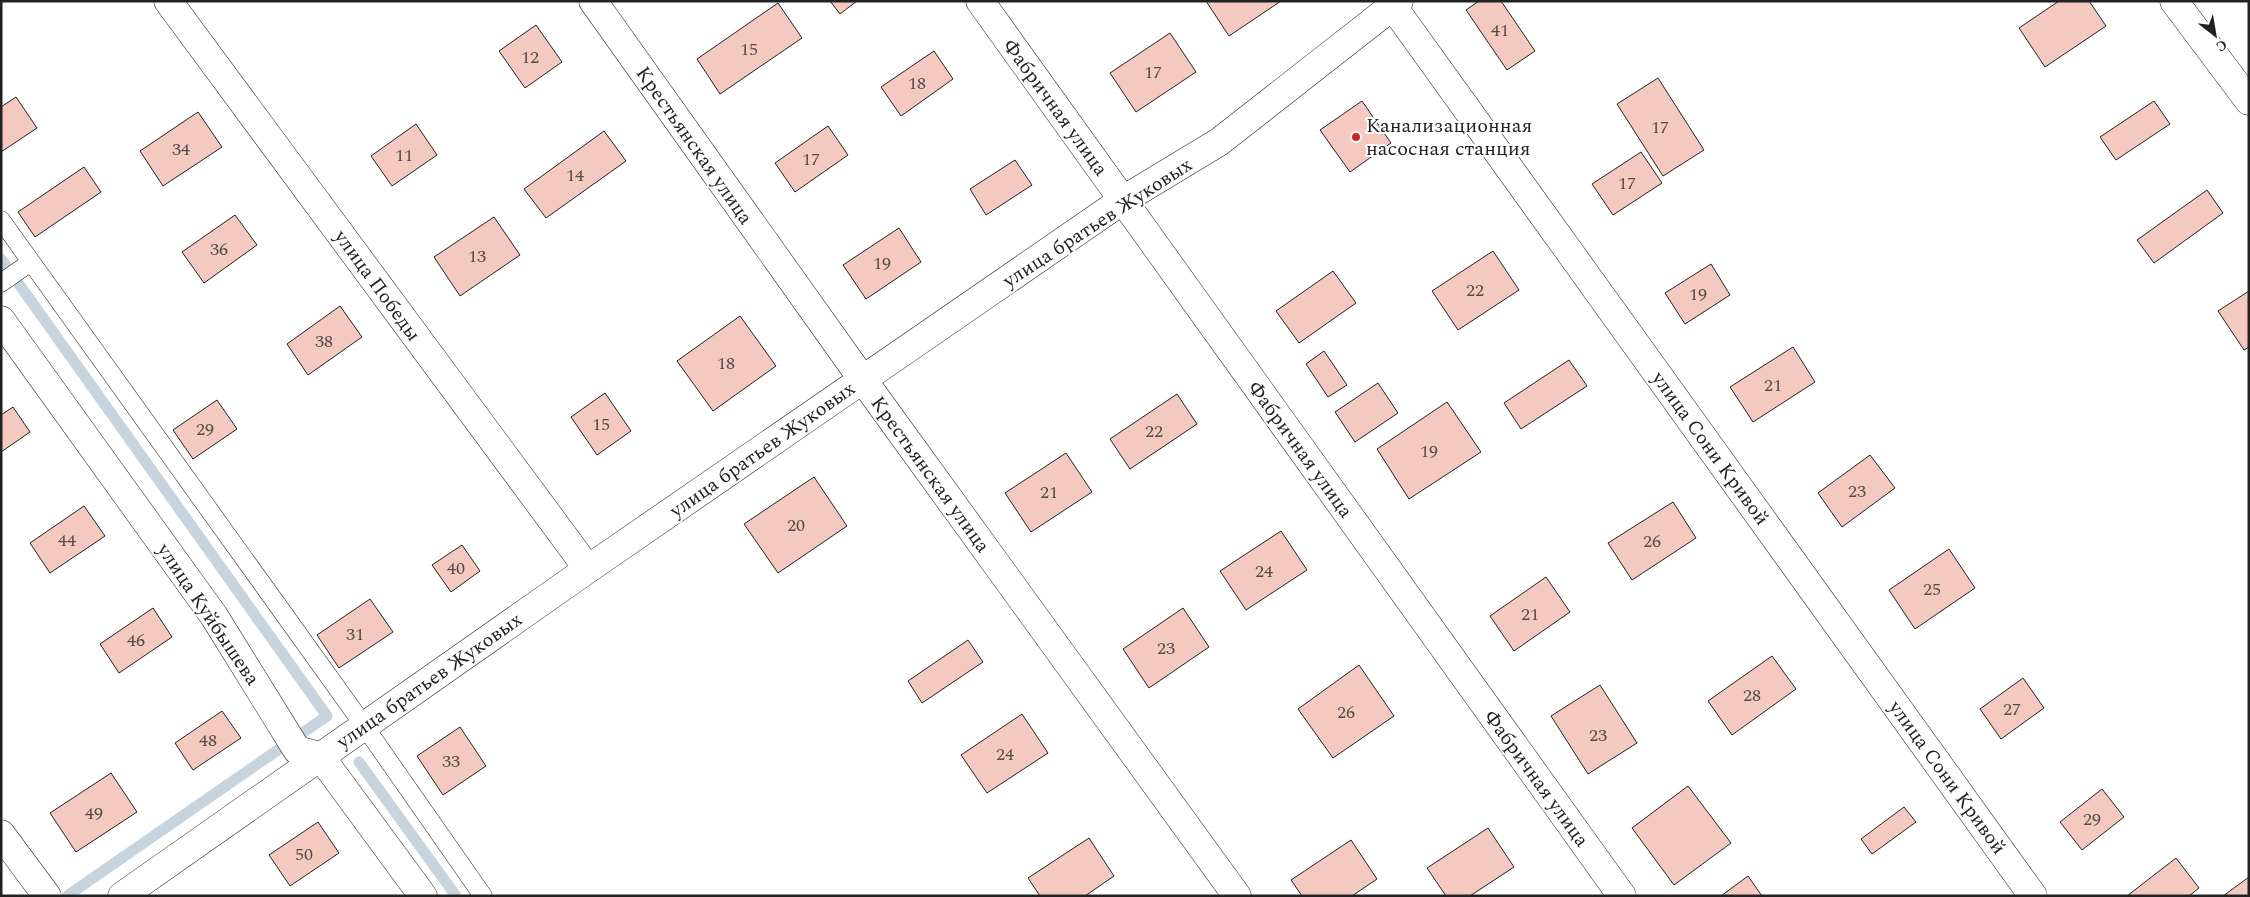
<svg xmlns="http://www.w3.org/2000/svg" width="2250" height="897" viewBox="0 0 2250 897" font-family="Spectral,serif">
  <style>
    .lines { fill: none; stroke-linecap: round; stroke-linejoin: round }
    .stream { stroke: #c7d3dd; stroke-width: 11 }
    .building { fill: #f3c9c0; stroke: #222 }
    .service-casing { stroke: #222; stroke-width: 19 }
    .minor-casing { stroke: #222; stroke-width: 29 }
    .service { stroke: #fff; stroke-width: 18 }
    .minor { stroke: #fff; stroke-width: 28 }
    .poi-dot { fill: #c62828; stroke: #fff; stroke-width: 2 }
    .labels { text-anchor: middle; stroke-width: 4; stroke-linejoin: round; paint-order: stroke }
    .number-label { font-size: 18px; fill: #564c4a }
    .street-label { font-size: 20px; fill: #222; stroke: #fff }
    .poi-label { font-size: 20px; fill: #222; stroke: #fff; text-anchor: start }
  </style>
  <rect width="100%" height="100%" fill="#fff"/>
  <g class="lines">
    <!-- stream -->
    <path class="stream" d="M1,259l326,457 -260,180
      M359,762l97,134"/>
  </g>
  <!-- building -->
  <path class="building" d="M830,1h27l-17,13z
    M1206,1h75l-52,35z
    M1479,1h22l34,50 -28,19 -41,-60z
    M2059,1h30l17,25 -61,41 -26,-39z
    M778,3l24,35 -82,56 -23,-35z
    M536,25l26,37 -37,26 -26,-37z
    M1170,33l26,39 -60,40 -26,-39z
    M934,51l19,28 -52,37 -20,-29z
    M1658,78l46,72 -41,26 -46,-72z
    M16,97l21,31 -36,24v-45z
    M1362,101l29,42 -41,29 -30,-42z
    M2154,101l16,23 -54,36 -16,-23z
    M198,112l24,35 -59,39 -23,-35z
    M416,124l21,31 -45,31 -21,-30z
    M828,126l20,29 -53,37 -20,-29z
    M604,131l22,30 -80,57 -22,-29z
    M1641,152l21,31 -49,32 -21,-31z
    M1015,160l17,25 -46,30 -16,-26z
    M84,167l17,25 -66,45 -17,-25z
    M2207,190l16,23 -69,50 -17,-23z
    M235,215l22,30 -53,38 -22,-31z
    M494,217l26,38 -60,41 -26,-39z
    M899,228l22,34 -55,37 -23,-34z
    M1493,251l26,39 -61,40 -26,-39z
    M1711,264l19,31 -45,29 -20,-31z
    M1333,271l23,32 -57,40 -23,-32z
    M2249,291v56l-5,3 -26,-39z
    M340,306l22,31 -54,38 -21,-31z
    M740,316l36,50 -63,45 -36,-50z
    M1793,347l22,35 -62,40 -23,-35z
    M1324,351l23,34 -19,12 -22,-33z
    M1569,360l18,26 -66,43 -17,-26z
    M1378,383l20,30 -43,29 -20,-30z
    M605,393l26,38 -34,24 -26,-38z
    M1177,394l20,30 -67,45 -20,-30z
    M217,400l20,29 -44,30 -20,-29z
    M1447,402l34,50 -72,47 -32,-50z
    M13,407l17,25 -29,20v-37z
    M1066,453l26,39 -61,40 -26,-39z
    M1870,455l25,33 -53,39 -24,-34z
    M814,477l33,49 -69,47 -34,-49z
    M1673,502l23,36 -64,42 -24,-37z
    M84,506l21,30 -55,37 -20,-30z
    M1281,531l26,39 -61,40 -26,-39z
    M462,545l18,26 -29,21 -19,-27z
    M1949,549l26,39 -60,41 -26,-39z
    M1546,577l24,35 -56,39 -24,-35z
    M370,599l23,33 -54,36 -22,-33z
    M153,608l19,29 -53,36 -19,-29z
    M1183,608l26,39 -60,41 -26,-39z
    M968,640l15,22 -61,41 -14,-22z
    M1772,656l24,33 -64,46 -24,-34z
    M1359,665l35,51 -61,42 -35,-49z
    M2023,678l21,30 -43,31 -21,-30z
    M1600,685l37,58 -49,31 -37,-58z
    M222,711l19,27 -48,32 -18,-27z
    M1022,714l26,39 -61,40 -26,-38z
    M460,727l26,39 -43,29 -26,-39z
    M111,773l26,39 -61,40 -26,-39z
    M1688,786l43,57 -57,42 -42,-57z
    M2102,789l22,28 -42,33 -22,-28z
    M1904,807l12,15 -44,32 -11,-15z
    M318,822l21,31 -49,33 -21,-31z
    M1488,828l26,39 -44,29h-24l-19,-28z
    M1089,838l25,38 -29,20h-45l-12,-18z
    M1351,840l26,39 -25,17h-50l-11,-16z
    M2176,858l23,30 -10,8h-62z
    M1748,876l14,20h-41z
    M2249,877v19h-26z"/>
  <g class="lines">
    <!-- service casing -->
    <g class="service-casing">
      <path id="service" d="M1,220l364,507 118,169
        M1,283l30,-21"/>
    </g>
    <!-- minor casing -->
    <g class="minor-casing">
      <path id="minor" d="M168,1l420,568
        M593,1l270,379 374,516
        M980,1l642,895
        M1389,1l644,895
        M2174,1l75,100
        M1,320l213,296 83,134 23,6 103,140
        M1,834l46,62
        M122,896l466,-327 535,-369 96,-58 180,-141"/>
    </g>
    <!-- service -->
    <use href="#service" class="service"/>
    <!-- minor -->
    <use href="#minor" class="minor"/>
  </g>
  <!-- markers -->
  <circle class="poi-dot" cx="1356" cy="137" r="5"/>
  <g class="labels">
    <!-- number labels -->
    <g class="number-label">
      <text x="1500" y="36">41</text>
      <text x="749" y="55">15</text>
      <text x="530" y="63">12</text>
      <text x="1153" y="78">17</text>
      <text x="917" y="89">18</text>
      <text x="1660" y="133">17</text>
      <text x="181" y="155">34</text>
      <text x="404" y="161">11</text>
      <text x="811" y="165">17</text>
      <text x="575" y="181">14</text>
      <text x="1627" y="189">17</text>
      <text x="219" y="255">36</text>
      <text x="477" y="262">13</text>
      <text x="882" y="269">19</text>
      <text x="1475" y="296">22</text>
      <text x="1698" y="300">19</text>
      <text x="324" y="347">38</text>
      <text x="726" y="369">18</text>
      <text x="1773" y="391">21</text>
      <text x="601" y="430">15</text>
      <text x="205" y="435">29</text>
      <text x="1154" y="437">22</text>
      <text x="1429" y="457">19</text>
      <text x="1857" y="497">23</text>
      <text x="1049" y="498">21</text>
      <text x="796" y="531">20</text>
      <text x="67" y="546">44</text>
      <text x="1652" y="547">26</text>
      <text x="456" y="574">40</text>
      <text x="1264" y="577">24</text>
      <text x="1932" y="595">25</text>
      <text x="1530" y="620">21</text>
      <text x="355" y="640">31</text>
      <text x="136" y="646">46</text>
      <text x="1166" y="654">23</text>
      <text x="1752" y="701">28</text>
      <text x="2012" y="715">27</text>
      <text x="1346" y="718">26</text>
      <text x="1598" y="741">23</text>
      <text x="208" y="746">48</text>
      <text x="1005" y="760">24</text>
      <text x="451" y="767">33</text>
      <text x="94" y="819">49</text>
      <text x="2092" y="825">29</text>
      <text x="304" y="860">50</text>
    </g>
    <!-- street labels -->
    <g class="street-label">
      <text transform="translate(1056 107) rotate(54)" y="7">Фабричная улица</text>
      <text transform="translate(695 145) rotate(55)" y="7">Крестьянская улица</text>
      <text transform="translate(1097 222) rotate(-33)" y="7">улица братьев Жуковых</text>
      <text transform="translate(378 285) rotate(54)" y="7">улица Победы</text>
      <text transform="translate(1711 448) rotate(54)" y="7">улица Сони Кривой</text>
      <text transform="translate(762 449) rotate(-35)" y="7">улица братьев Жуковых</text>
      <text transform="translate(1301 449) rotate(54)" y="7">Фабричная улица</text>
      <text transform="translate(931 474) rotate(54)" y="7">Крестьянская улица</text>
      <text transform="translate(209 614) rotate(56)" y="7">улица Куйбышева</text>
      <text transform="translate(429 680) rotate(-35)" y="7">улица братьев Жуковых</text>
      <text transform="translate(1948 777) rotate(54)" y="7">улица Сони Кривой</text>
      <text transform="translate(1537 778) rotate(54)" y="7">Фабричная улица</text>
    </g>
    <!-- poi labels -->
    <g class="poi-label">
      <text x="1366" y="132">Канализационная<tspan x="1366" dy="23">насосная станция</tspan></text>
    </g>
  </g>
  <!-- border -->
  <rect width="2250" height="897" fill="none" stroke="#222222" stroke-width="5"/>
  <!-- north arrow -->
  <g transform="translate(2215 35) rotate(149)" stroke="#ffffff" stroke-width="4" paint-order="stroke">
  <path d="M0-4L9 19L0 12L-9 19Z" fill="#222222"/>
  <text y="-8" font-size="14" font-weight="bold" text-anchor="middle" fill="#222222">С</text>
  </g>
</svg>
